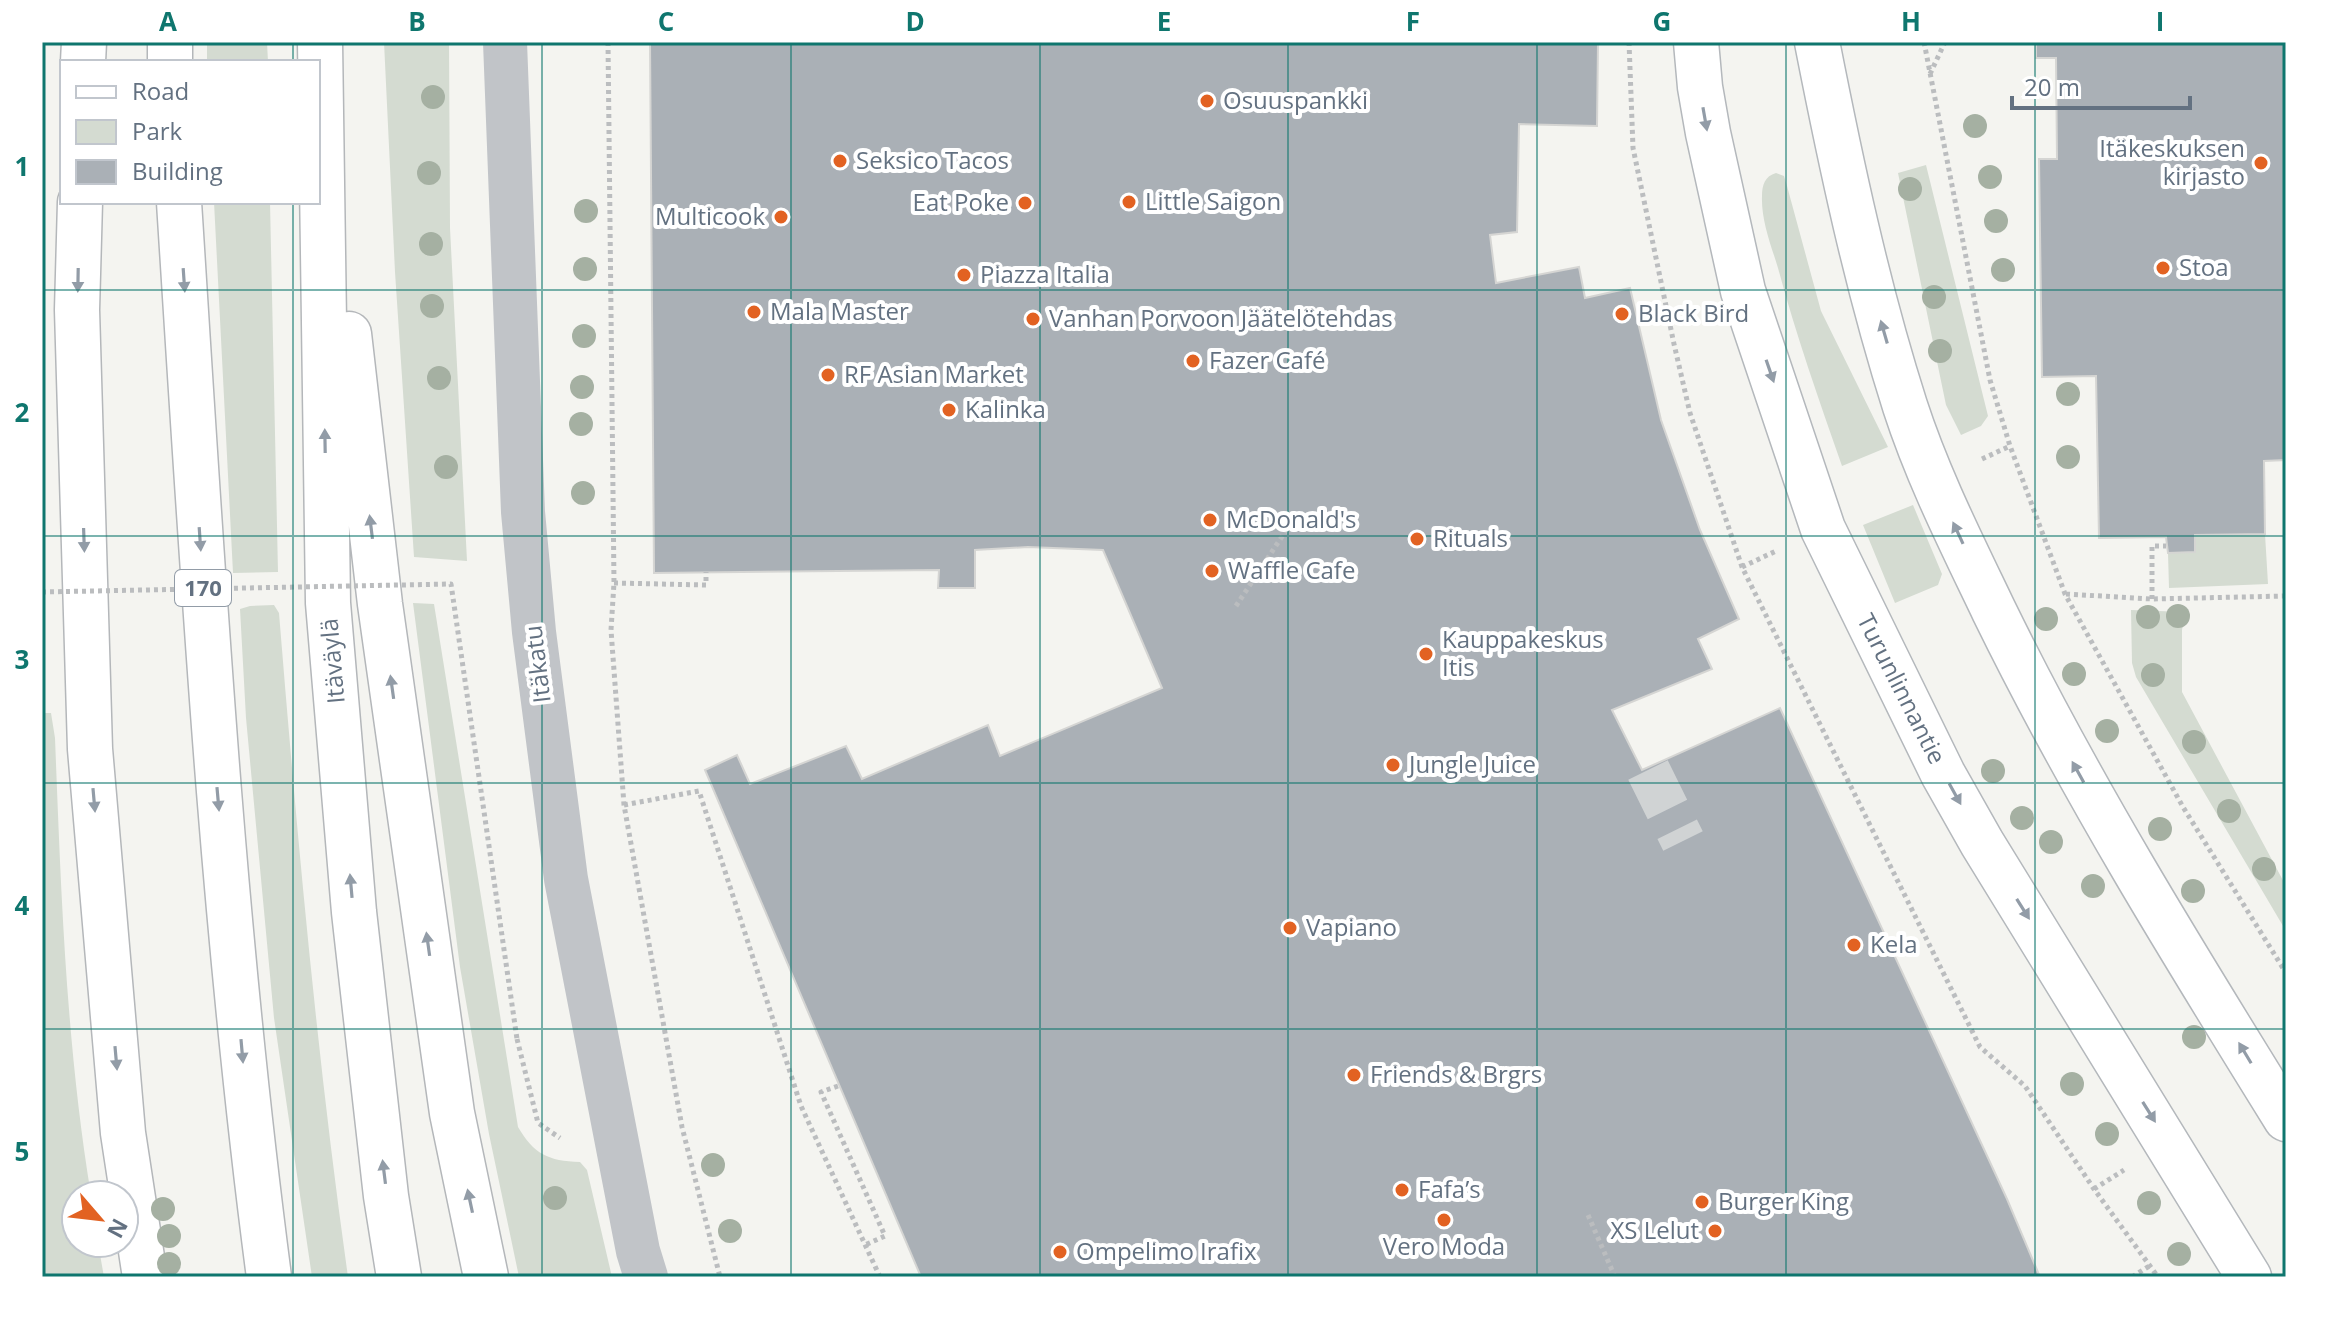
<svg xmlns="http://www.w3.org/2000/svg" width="2328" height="1319" viewBox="0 0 2328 1319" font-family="'Open Sans',sans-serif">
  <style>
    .green { fill: #d4dbd1 }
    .building { fill: #aab0b6; stroke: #d5d5d3; stroke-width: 2 }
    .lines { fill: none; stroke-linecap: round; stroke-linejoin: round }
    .minor-tunnel { stroke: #d0d3d4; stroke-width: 44; stroke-dasharray: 44 22; stroke-linecap: butt }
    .major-casing { stroke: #b4b8bc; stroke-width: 47 }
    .highway-casing { stroke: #b4b7ba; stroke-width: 47 }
    .path { stroke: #bbbdbf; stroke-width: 5; stroke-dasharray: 4 4; stroke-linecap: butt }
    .minor { stroke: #c1c4c8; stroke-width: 44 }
    .major { stroke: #fff; stroke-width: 44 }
    .highway { stroke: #fff; stroke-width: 44 }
    .path-bridge { stroke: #bbbdbf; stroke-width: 5; stroke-dasharray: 4 4; stroke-linecap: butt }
    .tree { fill: #a5b0a2 }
    .oneway { fill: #929ca7 }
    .grid { fill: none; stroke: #0f766e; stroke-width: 2; stroke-opacity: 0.55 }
    .poi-dot { fill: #e26222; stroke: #fff; stroke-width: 3 }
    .labels { text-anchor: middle; stroke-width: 8; stroke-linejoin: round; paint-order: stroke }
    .shield { fill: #fff; stroke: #929ca7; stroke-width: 2 }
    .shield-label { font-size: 22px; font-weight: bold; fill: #637181 }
    .poi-label { font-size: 24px; fill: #637181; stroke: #fff; text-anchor: start }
    .street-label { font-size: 24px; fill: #637181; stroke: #fff }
    .neatline { fill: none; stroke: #0f766e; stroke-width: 3 }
    .grid-label { font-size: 26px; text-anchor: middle; font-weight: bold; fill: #0f766e }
  </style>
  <rect width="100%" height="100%" fill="#f4f4f0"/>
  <!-- green -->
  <path class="green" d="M207,42h60l1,20h-61z
    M384,42h65l1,186 17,333 -53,-4 -19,-285z
    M1926,165l62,251 -7,10 -20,9 -15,-30 -48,-232z
    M1776,173l8,3 3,10 34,125 67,136 -46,19c-23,-66 -46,-131 -64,-198 -7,-23 -17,-48 -16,-72 0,-11 3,-20 14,-23z
    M214,202h56l8,370 -45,1z
    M1913,505l29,69 -4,11 -43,18 -32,-78z
    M2265,534l3,50 -99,4 -1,-35 27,-1v-17z
    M413,603l21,1 84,523c16,27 30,34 62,35l7,8 25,107h-93l-30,-143 -29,-167z
    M274,605l5,8c18,222 38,444 69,664h-36l-38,-259 -28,-300 -6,-109 10,-3z
    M2131,610l54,2 -3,18v62l104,194v45l-150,-254 -4,-14z
    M42,713h9l4,25c6,154 11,305 36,457h-15v48h22l6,34h-62z"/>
  <!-- building -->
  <path class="building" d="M650,42h948l-1,84 -78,-2 -2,108 -27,3 6,48 83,-16 6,31 45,-10 31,132 39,110 39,89 -41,20 14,30 -100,41 30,60 138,-62 227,491 33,78h-1119l-216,-507 32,-15 13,29 96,-38 16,33 126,-54 12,31 162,-68 -59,-138 -75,-3 -53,3v38h-37l1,-18 -285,3z
    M2036,42h250v418l-22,1 1,73 -70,1v17l-27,1 -2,-16 -67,1 -3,-162 -54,1 -3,-218h18l-1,-101h-20z"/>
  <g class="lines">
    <!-- minor-tunnel -->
    <path class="minor-tunnel" d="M1648,770l35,71"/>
    <!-- major casing -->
    <g class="major-casing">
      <path id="major" d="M1696,42l4,45 8,46 35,158 80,238 120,245 39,69 267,434
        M1817,42c24,122 50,245 88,364 23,71 57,138 89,205 86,176 189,342 292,508"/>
    </g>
    <!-- highway casing -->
    <g class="highway-casing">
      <path id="highway" d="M170,42v20
        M320,42l8,561 26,309 32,284 13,81
        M83,62l1,-20
        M80,202l-3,108 13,439 33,384 22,144
        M179,202c23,359 43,718 90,1075
        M349,334l31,270 72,509 34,164"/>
    </g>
    <!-- path -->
    <path class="path" d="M608,42l6,541 -3,47 13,175 58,322 38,150
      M1629,42l4,106 41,196 16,69 52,154 238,480 45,39 69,103 64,88
      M1924,42l66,338 20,66 55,148 118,213 103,166
      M1930,74l15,-32
      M1982,459l28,-13
      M1742,567l34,-16
      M614,583l92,2v-13
      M2066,594l86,5 134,-3
      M2152,599v-53h14
      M1236,606l51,-77
      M624,805l75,-14 102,315 79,171
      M517,1039l21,84 22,15
      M838,1086l-17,6 64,144 -20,9
      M2094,1189l30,-19
      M1588,1215l27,62
      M2132,1277l19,-12"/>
    <!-- minor -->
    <path class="minor" d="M505,42l18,470 11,120 32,247 72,372 8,26"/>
    <!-- major -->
    <use href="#major" class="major"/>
    <!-- highway -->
    <use href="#highway" class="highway"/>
    <!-- path-bridge -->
    <path class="path-bridge" d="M42,592l409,-8 66,455"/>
  </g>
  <!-- trees -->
  <g class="tree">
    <circle cx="433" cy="97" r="12"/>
    <circle cx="1975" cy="126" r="12"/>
    <circle cx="429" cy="173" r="12"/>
    <circle cx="1990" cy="177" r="12"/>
    <circle cx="1910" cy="189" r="12"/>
    <circle cx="586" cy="211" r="12"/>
    <circle cx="1996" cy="221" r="12"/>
    <circle cx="431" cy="244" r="12"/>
    <circle cx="585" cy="269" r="12"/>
    <circle cx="2003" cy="270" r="12"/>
    <circle cx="1934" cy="297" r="12"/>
    <circle cx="432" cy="306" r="12"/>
    <circle cx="584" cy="336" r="12"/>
    <circle cx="1940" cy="351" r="12"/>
    <circle cx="439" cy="378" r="12"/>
    <circle cx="582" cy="387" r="12"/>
    <circle cx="2068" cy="394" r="12"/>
    <circle cx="581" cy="424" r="12"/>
    <circle cx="2068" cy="457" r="12"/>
    <circle cx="446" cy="467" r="12"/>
    <circle cx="583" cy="493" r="12"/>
    <circle cx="2178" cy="616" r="12"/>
    <circle cx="2148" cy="617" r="12"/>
    <circle cx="2046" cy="619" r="12"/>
    <circle cx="2074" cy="674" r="12"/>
    <circle cx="2153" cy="675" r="12"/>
    <circle cx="2107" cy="731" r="12"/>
    <circle cx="2194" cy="742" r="12"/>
    <circle cx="1993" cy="771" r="12"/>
    <circle cx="2229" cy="811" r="12"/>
    <circle cx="2022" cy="818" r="12"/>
    <circle cx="2160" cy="829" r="12"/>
    <circle cx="2051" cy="842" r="12"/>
    <circle cx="2264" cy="869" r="12"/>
    <circle cx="2093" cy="886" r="12"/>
    <circle cx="2193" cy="891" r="12"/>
    <circle cx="2194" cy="1037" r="12"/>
    <circle cx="2072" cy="1084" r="12"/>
    <circle cx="2107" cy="1134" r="12"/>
    <circle cx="713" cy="1165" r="12"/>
    <circle cx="555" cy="1198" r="12"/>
    <circle cx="2149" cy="1203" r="12"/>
    <circle cx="163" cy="1209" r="12"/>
    <circle cx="730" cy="1231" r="12"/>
    <circle cx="169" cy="1236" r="12"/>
    <circle cx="2179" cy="1254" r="12"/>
    <circle cx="169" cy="1264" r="12"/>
  </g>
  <!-- one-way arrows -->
  <defs><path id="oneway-solid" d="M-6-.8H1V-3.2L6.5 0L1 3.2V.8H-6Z" transform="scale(2)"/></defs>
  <g class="oneway">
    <use href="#oneway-solid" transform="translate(1705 119) rotate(80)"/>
    <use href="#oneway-solid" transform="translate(78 280) rotate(91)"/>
    <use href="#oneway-solid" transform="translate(184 280) rotate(86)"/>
    <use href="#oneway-solid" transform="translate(1884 332) rotate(-106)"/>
    <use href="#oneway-solid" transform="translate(1770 371) rotate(71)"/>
    <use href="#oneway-solid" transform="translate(325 441) rotate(-91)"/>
    <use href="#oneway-solid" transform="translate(371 527) rotate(-97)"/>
    <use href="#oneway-solid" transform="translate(1958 533) rotate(-115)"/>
    <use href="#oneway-solid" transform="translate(200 539) rotate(86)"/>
    <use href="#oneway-solid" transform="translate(84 540) rotate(88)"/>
    <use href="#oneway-solid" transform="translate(392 687) rotate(-98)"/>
    <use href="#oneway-solid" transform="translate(2078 772) rotate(-119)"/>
    <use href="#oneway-solid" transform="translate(1955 794) rotate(61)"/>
    <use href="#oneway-solid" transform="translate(218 799) rotate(85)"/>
    <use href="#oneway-solid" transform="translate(94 800) rotate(85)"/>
    <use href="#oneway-solid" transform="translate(351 886) rotate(-95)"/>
    <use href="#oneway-solid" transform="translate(2023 909) rotate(58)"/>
    <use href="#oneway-solid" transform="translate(428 944) rotate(-98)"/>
    <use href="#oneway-solid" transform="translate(242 1051) rotate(85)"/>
    <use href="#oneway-solid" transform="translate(2245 1053) rotate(-121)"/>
    <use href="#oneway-solid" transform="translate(116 1058) rotate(85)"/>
    <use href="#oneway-solid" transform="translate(2149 1112) rotate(58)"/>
    <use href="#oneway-solid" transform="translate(384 1172) rotate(-97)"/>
    <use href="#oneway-solid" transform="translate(470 1201) rotate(-102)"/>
  </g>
  <!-- grid -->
  <path class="grid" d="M293,42v20M542,42v1235M791,42v1235M1040,42v1235M1288,42v1235M1537,42v1235M1786,42v1235M2035,42v1235M293,202v1075M42,290h2244M42,536h2244M42,783h2244M42,1029h2244"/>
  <!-- markers -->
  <g class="poi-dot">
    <circle cx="1207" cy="101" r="8"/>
    <circle cx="840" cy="161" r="8"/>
    <circle cx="2261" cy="163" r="8"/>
    <circle cx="1129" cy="202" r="8"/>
    <circle cx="1025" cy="203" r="8"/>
    <circle cx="781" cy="217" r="8"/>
    <circle cx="2163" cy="268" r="8"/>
    <circle cx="964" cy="275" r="8"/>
    <circle cx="754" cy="312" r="8"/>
    <circle cx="1622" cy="314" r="8"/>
    <circle cx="1033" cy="319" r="8"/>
    <circle cx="1193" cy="361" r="8"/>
    <circle cx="828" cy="375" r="8"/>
    <circle cx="949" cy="410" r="8"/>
    <circle cx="1210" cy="520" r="8"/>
    <circle cx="1417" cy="539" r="8"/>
    <circle cx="1212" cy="571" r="8"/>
    <circle cx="1426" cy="654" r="8"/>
    <circle cx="1393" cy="765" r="8"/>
    <circle cx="1290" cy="928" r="8"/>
    <circle cx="1854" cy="945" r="8"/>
    <circle cx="1354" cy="1075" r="8"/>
    <circle cx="1402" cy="1190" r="8"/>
    <circle cx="1702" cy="1202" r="8"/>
    <circle cx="1444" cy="1220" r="8"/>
    <circle cx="1715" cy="1231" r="8"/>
    <circle cx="1060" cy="1252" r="8"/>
  </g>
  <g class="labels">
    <!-- shield labels -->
    <rect class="shield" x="175" y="570" width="56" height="36" rx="6"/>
    <g class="shield-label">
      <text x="203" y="596">170</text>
    </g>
    <!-- poi labels -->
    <g class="poi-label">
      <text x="1223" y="109">Osuuspankki</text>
      <text x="2245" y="157" text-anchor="end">Itäkeskuksen<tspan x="2245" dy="28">kirjasto</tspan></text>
      <text x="856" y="169">Seksico Tacos</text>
      <text x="1145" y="210">Little Saigon</text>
      <text x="1009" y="211" text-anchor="end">Eat Poke</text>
      <text x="765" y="225" text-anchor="end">Multicook</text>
      <text x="2179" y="276">Stoa</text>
      <text x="980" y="283">Piazza Italia</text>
      <text x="770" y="320">Mala Master</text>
      <text x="1638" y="322">Black Bird</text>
      <text x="1049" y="327">Vanhan Porvoon Jäätelötehdas</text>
      <text x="1209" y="369">Fazer Café</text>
      <text x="844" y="383">RF Asian Market</text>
      <text x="965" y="418">Kalinka</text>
      <text x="1226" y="528">McDonald's</text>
      <text x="1433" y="547">Rituals</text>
      <text x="1228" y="579">Waffle Cafe</text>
      <text x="1442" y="648">Kauppakeskus<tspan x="1442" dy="28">Itis</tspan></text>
      <text x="1409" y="773">Jungle Juice</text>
      <text x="1306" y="936">Vapiano</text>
      <text x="1870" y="953">Kela</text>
      <text x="1370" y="1083">Friends &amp; Brgrs</text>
      <text x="1418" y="1198">Fafa’s</text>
      <text x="1718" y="1210">Burger King</text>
      <text x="1699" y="1239" text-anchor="end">XS Lelut</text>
      <text x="1444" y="1255" text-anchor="middle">Vero Moda</text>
      <text x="1076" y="1260">Ompelimo Irafix</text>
    </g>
    <!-- street labels -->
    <g class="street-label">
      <text transform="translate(333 661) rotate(-95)" y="8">Itäväylä</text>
      <text transform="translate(538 664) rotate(-97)" y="8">Itäkatu</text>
      <text transform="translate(1901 689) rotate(63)" y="8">Turunlinnantie</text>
    </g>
  </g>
  <!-- border -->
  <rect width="2328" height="1319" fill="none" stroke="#ffffff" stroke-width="88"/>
  <!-- legend -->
  <rect x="60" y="60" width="260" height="144" fill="#ffffff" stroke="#c1c6cd" stroke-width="2"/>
  <rect x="76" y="86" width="40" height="12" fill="#ffffff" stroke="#c1c6cd" stroke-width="2"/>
  <text x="132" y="100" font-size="24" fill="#637181">Road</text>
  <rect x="76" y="120" width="40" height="24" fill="#d4dbd1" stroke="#c1c6cd" stroke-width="2"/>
  <text x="132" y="140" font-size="24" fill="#637181">Park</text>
  <rect x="76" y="160" width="40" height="24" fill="#aab0b6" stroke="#c1c6cd" stroke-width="2"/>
  <text x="132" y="180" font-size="24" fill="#637181">Building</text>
  <!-- north arrow -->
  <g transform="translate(100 1219) rotate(118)"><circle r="38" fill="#ffffff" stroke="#c1c6cd" stroke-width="2"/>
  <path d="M0-6L14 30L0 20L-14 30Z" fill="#e26222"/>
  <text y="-12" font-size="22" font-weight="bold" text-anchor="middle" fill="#637181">N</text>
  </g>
  <!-- scale -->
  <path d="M2012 96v12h178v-12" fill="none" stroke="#637181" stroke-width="4"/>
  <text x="2024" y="96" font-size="24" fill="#637181" stroke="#ffffff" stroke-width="6" paint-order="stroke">20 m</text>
  <rect x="44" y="44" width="2240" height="1231" class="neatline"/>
  <g class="grid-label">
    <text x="168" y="31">A</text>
    <text x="417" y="31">B</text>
    <text x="666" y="31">C</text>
    <text x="915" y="31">D</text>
    <text x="1164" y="31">E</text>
    <text x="1413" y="31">F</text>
    <text x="1662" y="31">G</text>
    <text x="1911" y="31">H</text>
    <text x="2160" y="31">I</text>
    <text x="22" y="176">1</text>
    <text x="22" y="422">2</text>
    <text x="22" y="669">3</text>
    <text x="22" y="915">4</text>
    <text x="22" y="1161">5</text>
  </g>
</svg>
